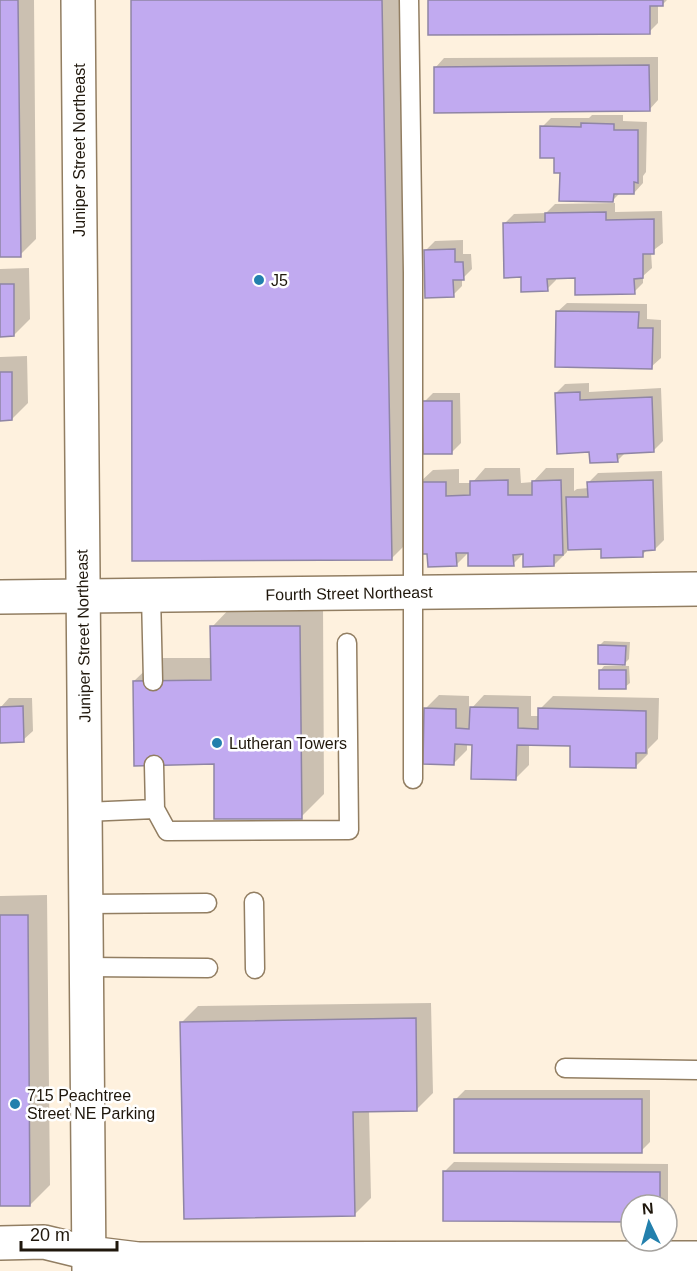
<svg xmlns="http://www.w3.org/2000/svg" width="697" height="1271" viewBox="0 0 697 1271" font-family="Arial,sans-serif">
  <style>
    .shadow { fill: #0003 }
    .building { fill: #c1aaf0; stroke: #8f85a5; stroke-width: 1.5 }
    .lines { fill: none; stroke-linecap: round; stroke-linejoin: round }
    .service-casing { stroke: #927e62; stroke-width: 21 }
    .minor-casing { stroke: #927e62; stroke-width: 36 }
    .secondary-casing { stroke: #927e62; stroke-width: 36 }
    .service { stroke: #fff; stroke-width: 18 }
    .minor { stroke: #fff; stroke-width: 33 }
    .secondary { stroke: #fff; stroke-width: 33 }
    .poi-dot { fill: #2380ad; stroke: #fff; stroke-width: 2 }
    .labels { text-anchor: middle; stroke-width: 5; stroke-linejoin: round; paint-order: stroke }
    .street-label { font-size: 16px; fill: #1f170c; stroke: #fff }
    .poi-label { font-size: 16px; fill: #1f170c; stroke: #fff; text-anchor: start }
  </style>
  <rect width="100%" height="100%" fill="#fef1de"/>
  <!-- shadow -->
  <path class="shadow" d="M0,0h34l2,239 -16,16 -20,1z
    M132,0h270l10,538 -20,20z
    M429,0h238l-5,5h-4v18l-9,9z
    M658,57v43l-9,10 -214,-42 9,-10z
    M592,115h31v6l24,1 -1,50 -3,4v7l-9,10 -13,-1 -8,8 -52,-28 -19,-45 9,-9h38z
    M615,203v9l47,-1 1,32 -12,9 1,16 -9,8v7l-9,9 -58,-15h-20v3l-9,9 -24,-13 -18,-53 9,-9 32,-1 9,-9z
    M463,240v14h8l1,15 -10,10v7l-9,9 -28,-44 10,-10z
    M29,268l1,51 -16,16h-14v-66z
    M567,303l80,1v15l14,1v38l-10,9 -94,-55z
    M27,356l1,47 -16,16h-12v-62z
    M589,383v9l72,-4 2,53 -9,9 -28,2 -9,9 -26,-10 -35,-58 9,-9z
    M433,393h27l1,50 -9,9 -28,-50z
    M485,468h35l1,15 12,-1 13,-14h28v23l3,-2 12,-1v-6l9,-9 64,-2 2,69 -9,9h-7l-6,6 -40,-8 -35,2v3l-13,13 -30,-12 -11,11 -44,-12 -13,13 -37,-82 14,-13 26,-1v14h13z
    M235,603h88l1,191 -23,23 -86,-54 -81,-82 24,-23h54v-31z
    M604,641l26,1 -1,17 -7,7h7l1,17 -5,4 -25,-16 4,-5h18v-3l-22,-18z
    M439,695l30,1v15l15,-16 47,1v20h8l1,-7 13,-13 106,2 -1,41 -10,10v5l-13,13 -63,-23h-43v21l-13,13 -42,-34 -7,-1v7l-13,13 -28,-55z
    M9,698h23l1,33 -10,9 -23,-32z
    M47,895l3,290 -20,20h-30v-309z
    M431,1003l2,90 -16,16 -48,1 2,88 -16,16 -173,-192 16,-16z
    M465,1090h185v52l-9,9 -185,-52z
    M454,1162l214,2v48l-1,1v-8h-36v16l-186,-50z"/>
  <!-- building -->
  <path class="building" d="M0,0h18l3,257h-21z
    M131,0h251l10,560 -260,1z
    M428,0h235v6h-13v28l-222,1z
    M649,65l1,46 -216,2v-46z
    M581,123l33,1v6h24v53l-4,-1v12h-20l-1,8 -54,-1 1,-28h-6v-15h-14v-32l41,1z
    M606,212v8l48,-1v35h-11v24l-9,1 1,15 -60,1v-17l-28,1 1,12 -27,1v-15l-17,1 -1,-55 42,-1v-9z
    M455,249v13h8l1,18h-11l1,17 -29,1 -1,-48z
    M0,284h14v52l-14,1z
    M556,311l83,1 -1,16h15l-1,41 -97,-2z
    M0,372h12v48l-12,1z
    M580,392v8l72,-3 2,55 -37,2 1,8 -28,1 -1,-11 -32,2 -2,-61z
    M422,401h30v53h-29z
    M508,480v15h24v-14l29,-1 2,75h-9v11l-31,1v-13l-10,1 1,11h-46v-13h-12l1,13 -29,1 -1,-13h-8l-1,-72h28v14l24,-1v-14z
    M653,480l2,70 -12,1v6l-42,1v-9l-33,1 -2,-53h22l-1,-15z
    M210,626h90l2,193h-88v-55l-80,2 -1,-85 78,-1z
    M598,645l28,1 -1,19 -27,-1z
    M599,670h27v19h-27z
    M23,706l1,36 -24,1v-36z
    M470,707l48,1v20l20,1v-21l108,3v42h-10v15l-66,-1v-21l-53,-1 -1,35 -45,-1 1,-34 -17,-1 -1,21 -31,-1 1,-56 32,1v19l13,1z
    M0,915h28l2,291h-30z
    M416,1018l1,93 -64,1 2,104 -171,3 -4,-197z
    M454,1099h188v54h-188z
    M443,1171l217,1v33h-29v17l-188,-1z"/>
  <g class="lines">
    <!-- service casing -->
    <g class="service-casing">
      <path id="service" d="M409,0l4,273v506
        M151,595l2,86
        M154,765l1,44
        M85,812l70,-3 12,22 182,-1 -2,-187
        M254,902l1,67
        M86,904l121,-1
        M85,967l123,1
        M565,1068l132,2"/>
    </g>
    <!-- minor casing -->
    <g class="minor-casing">
      <path id="minor" d="M0,597l697,-8
        M0,1243l44,-1 45,11 49,6 559,-1"/>
    </g>
    <!-- secondary casing -->
    <g class="secondary-casing">
      <path id="secondary" d="M78,0l11,1271"/>
    </g>
    <!-- service -->
    <use href="#service" class="service"/>
    <!-- minor -->
    <use href="#minor" class="minor"/>
    <!-- secondary -->
    <use href="#secondary" class="secondary"/>
  </g>
  <!-- markers -->
  <g class="poi-dot">
    <circle cx="259" cy="280" r="6"/>
    <circle cx="217" cy="743" r="6"/>
    <circle cx="15" cy="1104" r="6"/>
  </g>
  <g class="labels">
    <!-- street labels -->
    <g class="street-label">
      <text transform="translate(79 150) rotate(-90)" y="6">Juniper Street Northeast</text>
      <text transform="translate(349 593) rotate(-1)" y="6">Fourth Street Northeast</text>
      <text transform="translate(83 636) rotate(-91)" y="6">Juniper Street Northeast</text>
    </g>
    <!-- poi labels -->
    <g class="poi-label">
      <text x="271" y="286">J5</text>
      <text x="229" y="749">Lutheran Towers</text>
      <text x="27" y="1101">715 Peachtree<tspan x="27" dy="18">Street NE Parking</tspan></text>
    </g>
  </g>
  <!-- north arrow -->
  <g transform="translate(649 1223) rotate(355)"><circle r="28" fill="#ffffff" stroke="#a5a29e" stroke-width="1.5"/>
  <path d="M0-4.5L10 22L0 15L-10 22Z" fill="#2380ad"/>
  <text y="-9" font-size="16" font-weight="bold" text-anchor="middle" fill="#1f170c">N</text>
  </g>
  <!-- scale -->
  <path d="M21 1241v9h96v-9" fill="none" stroke="#1f170c" stroke-width="3"/>
  <text x="30" y="1241" font-size="18" fill="#1f170c" stroke="#ffffff" stroke-width="4.5" paint-order="stroke">20 m</text>
</svg>
